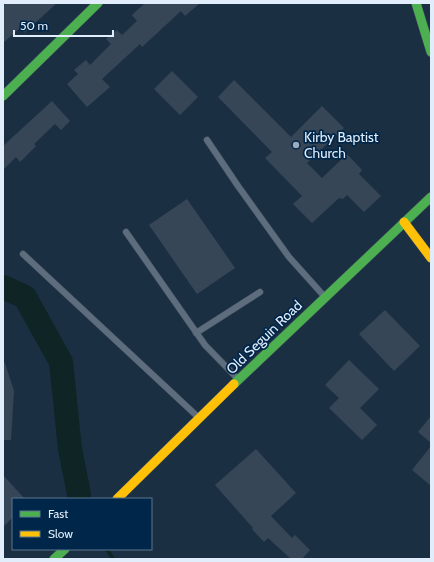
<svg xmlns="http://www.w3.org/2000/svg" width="434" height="562" viewBox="0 0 434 562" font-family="Cabin,sans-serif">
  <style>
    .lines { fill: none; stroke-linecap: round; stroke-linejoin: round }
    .stream { stroke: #0f2425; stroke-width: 4 }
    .river { stroke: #0f2425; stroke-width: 24 }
    .building { fill: #364657 }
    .lane-casing { stroke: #3e4b59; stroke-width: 7 }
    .fast-casing { stroke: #3e4b59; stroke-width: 10 }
    .slow-casing { stroke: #3e4b59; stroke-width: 10 }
    .lane { stroke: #5e6d7e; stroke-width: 6 }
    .fast { stroke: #4caf50; stroke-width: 9 }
    .slow { stroke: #ffc107; stroke-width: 9 }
    .poi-dot { fill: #9caabb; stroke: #002649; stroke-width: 1.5 }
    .labels { text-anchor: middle; stroke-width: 3.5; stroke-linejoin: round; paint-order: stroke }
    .poi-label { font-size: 14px; fill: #e1edfb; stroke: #002649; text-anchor: start }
    .street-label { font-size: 14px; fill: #e1edfb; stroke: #002649 }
  </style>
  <rect width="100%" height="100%" fill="#1b2f43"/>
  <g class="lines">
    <!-- stream -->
    <path class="stream" d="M79,494l3,5
      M107,549l6,10"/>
    <!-- river -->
    <path class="river" d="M3,287l22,10 36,65 9,87 9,45"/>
  </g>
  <!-- building -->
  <path class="building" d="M7,3h50l-33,30 -4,-5 -17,15v-37z
    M145,3h55l-15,13 -4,-5 -39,36 -2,-3 -38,35 8,8 -23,20 -20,-23 11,-10 -4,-4 12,-10 4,5 21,-21 -5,-5 11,-9 5,5 15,-14 -5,-6z
    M172,71l26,26 -18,18 -26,-26z
    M234,80l57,57 31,-31 22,22 -37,35 15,15 25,-24 15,16 -3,4 22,22 -17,16 -17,-17 -4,4 -4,-1 -27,25 -19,-19 9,-8 -37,-38 7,-6 -54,-55z
    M52,101l18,20 -9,9 -6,-6 -21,20 2,2 -16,16 -4,-5 -13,13v-24z
    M187,199l48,69 -38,26 -48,-69z
    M385,310l35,36 -26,25 -35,-37z
    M349,360l30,29 -19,19 17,17 -15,15 -33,-32 10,-10 -14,-13z
    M3,363h2l9,28 -3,49h-8z
    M431,416v27l-13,-11z
    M431,446v40l-19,-16z
    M256,449l40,44 -25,23 21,22 3,-3 15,15 -8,9h-11l-23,-21 -4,4 -12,-13 1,-1 -38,-43z
    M3,475l22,24h-12v18l-10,10z"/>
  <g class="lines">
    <!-- lane casing -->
    <g class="lane-casing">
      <path id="lane" d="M207,140l31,46 51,71 35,39
        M126,232l79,113 33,34
        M23,254l175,163
        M196,333l64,-41"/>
    </g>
    <!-- fast casing -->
    <g class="fast-casing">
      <path id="fast" d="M416,3l15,49
        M3,96l95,-93
        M234,384l197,-187
        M54,559l11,-10"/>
    </g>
    <!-- slow casing -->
    <g class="slow-casing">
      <path id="slow" d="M404,222l27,36
        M117,499l117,-115"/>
    </g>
    <!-- lane -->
    <use href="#lane" class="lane"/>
    <!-- fast -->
    <use href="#fast" class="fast"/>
    <!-- slow -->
    <use href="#slow" class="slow"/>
  </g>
  <!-- markers -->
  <circle class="poi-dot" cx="296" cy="145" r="4"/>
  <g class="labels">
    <!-- poi labels -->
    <g class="poi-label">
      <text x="304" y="142">Kirby Baptist<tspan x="304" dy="16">Church</tspan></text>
    </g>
    <!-- street labels -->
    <g class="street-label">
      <text transform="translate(264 337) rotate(-44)" y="5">Old Seguin Road</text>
    </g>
  </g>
  <!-- border -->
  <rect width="434" height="562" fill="none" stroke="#e1edfb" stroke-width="8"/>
  <!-- legend -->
  <rect x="12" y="498" width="140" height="52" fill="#002649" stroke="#5a7690"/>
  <rect x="20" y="511" width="20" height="6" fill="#4caf50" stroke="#5a7690"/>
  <text x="48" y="518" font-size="12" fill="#e1edfb">Fast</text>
  <rect x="20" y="531" width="20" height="6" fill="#ffc107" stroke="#5a7690"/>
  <text x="48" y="538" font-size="12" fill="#e1edfb">Slow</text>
  <!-- scale -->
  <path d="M14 30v6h99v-6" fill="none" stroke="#e1edfb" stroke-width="2"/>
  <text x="20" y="30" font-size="12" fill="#e1edfb" stroke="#002649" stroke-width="3" paint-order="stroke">50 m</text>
</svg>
